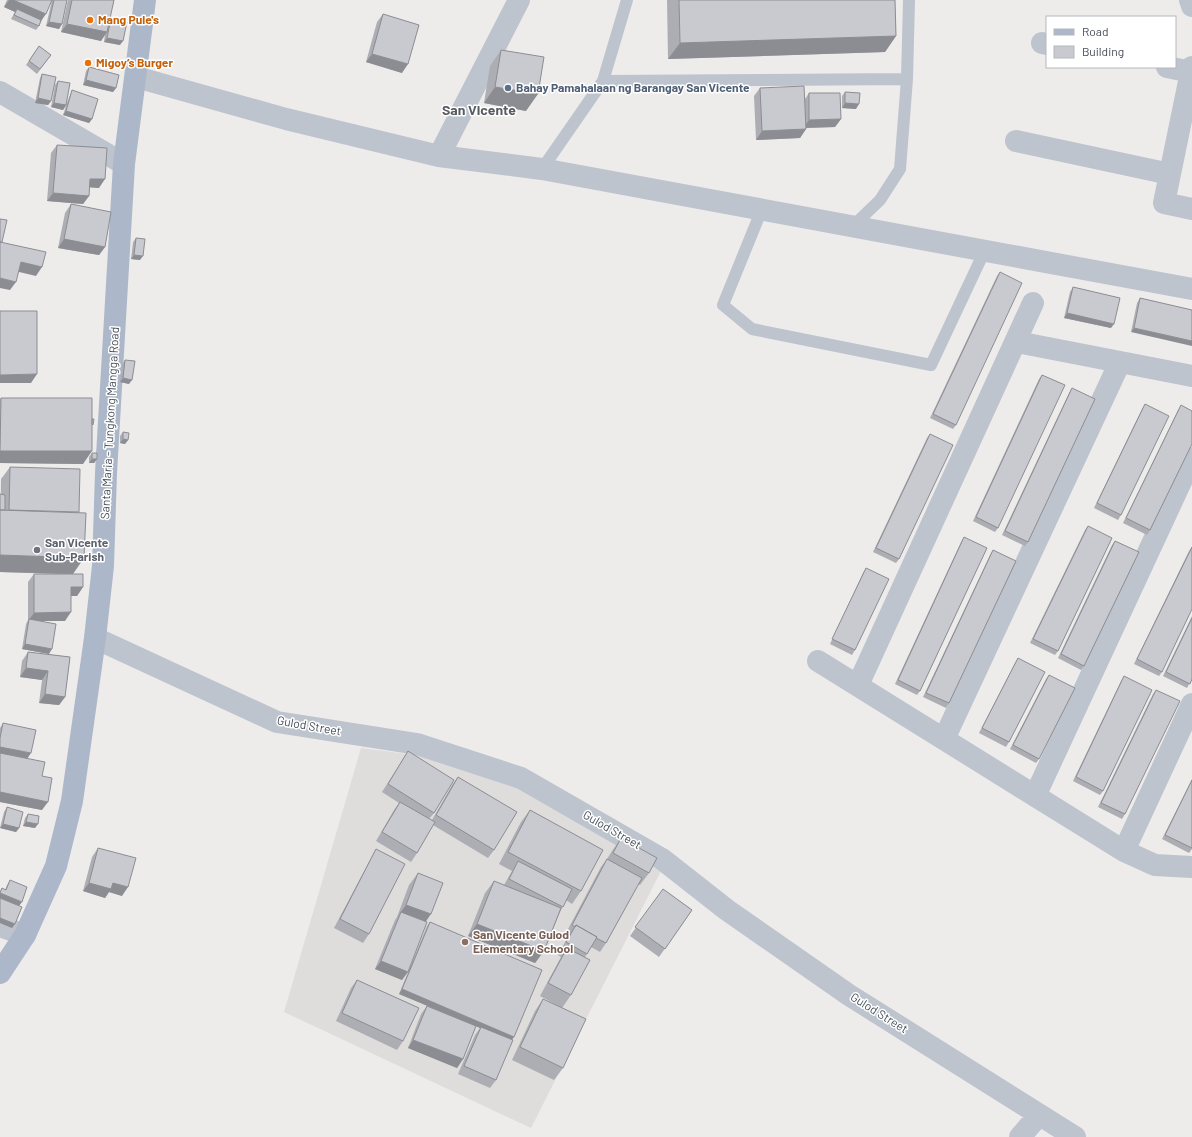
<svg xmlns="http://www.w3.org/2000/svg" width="1192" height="1137" viewBox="0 0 1192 1137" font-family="Barlow,sans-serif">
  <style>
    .education { fill: #dfdcdc }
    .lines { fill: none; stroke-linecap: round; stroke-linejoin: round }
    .lane { stroke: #bdc4cd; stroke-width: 12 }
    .street { stroke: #bdc4cd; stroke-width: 22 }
    .primary { stroke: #acb8c9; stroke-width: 22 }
    .wall { fill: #acaeb3 }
    .shaded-wall { fill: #8c8d92 }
    .building { fill: #c8cad0; stroke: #8c8d92 }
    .food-dot { fill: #e8710a; stroke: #fff; stroke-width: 1.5 }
    .service-dot { fill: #5c6f8a; stroke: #fff; stroke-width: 1.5 }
    .worship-dot { fill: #6b7280; stroke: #fff; stroke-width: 1.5 }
    .education-dot { fill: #8d6e63; stroke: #fff; stroke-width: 1.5 }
    .labels { text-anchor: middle; stroke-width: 3; stroke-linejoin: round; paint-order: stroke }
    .food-label { font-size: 12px; font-weight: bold; fill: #c56008; stroke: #fff; text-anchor: start }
    .service-label { font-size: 12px; font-weight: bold; fill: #4e5e75; stroke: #fff; text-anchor: start }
    .street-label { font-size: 12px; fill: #454d57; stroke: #fff }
    .worship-label { font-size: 12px; font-weight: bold; fill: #5b616d; stroke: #fff; text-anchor: start }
    .education-label { font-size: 12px; font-weight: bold; fill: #785e54; stroke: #fff; text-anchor: start }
    .quarter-label { font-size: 14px; font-weight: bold; fill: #585b60; stroke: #fff }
  </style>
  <rect width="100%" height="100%" fill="#eeebeb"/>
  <!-- education -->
  <path class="education" d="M361,748l55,7 108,35 137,81 -130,257 -247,-116z"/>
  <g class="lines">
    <!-- lane -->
    <path class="lane" d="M907,79l2,-79
      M603,81l24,-81
      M542,169l61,-88 304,-2 -7,90 -20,31 -27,26
      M762,209l-39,96 29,24 179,36 54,-115"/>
    <!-- street -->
    <path class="street" d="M1190,0l2,6
      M1042,43l5,1
      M1167,67l24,5
      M1192,67l-28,136 28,6
      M136,77l150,42 153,37 103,13 650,120
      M0,92l124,72
      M1016,141l154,33
      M439,156l80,-156
      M1017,342l175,34
      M95,638l182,84 140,22 104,34 141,81 65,51 122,85 226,142
      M818,661l306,190 31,14 37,2
      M858,685l175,-382
      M944,739l176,-377
      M1035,796l157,-338
      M1124,851l68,-147
      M0,926l25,9
      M1020,1137l19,-22"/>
    <!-- primary -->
    <path class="primary" d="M0,973l25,-38 31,-69 16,-65 23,-163 8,-72 3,-93 18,-309 21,-164"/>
  </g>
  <!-- wall -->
  <path class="wall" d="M7,0h45l-13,26 -3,4 -25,-11 4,-7 -11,-5z
    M52,0h15l-5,24 -3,5 -13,-3z
    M68,0h46l-5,20 2,-2 9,27 -16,-3 1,-8 -4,7 -40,-9z
    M667,0h228l1,36 -11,16 -217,7z
    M383,14l19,59 -36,-11 11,-40z
    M39,46l12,9 -14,19 -11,-9z
    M501,50l25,61 -42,-8 6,-37z
    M89,67l27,21 -3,4 -30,-7 3,-14z
    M42,74l9,27 -3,4 -13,-2 5,-25z
    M58,81l8,24 6,-15 20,29 -3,4 -26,-8 3,-9 -3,4 -12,-3 4,-22z
    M760,88l45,11 4,-6 32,26 -6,8 -29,1v1l-6,9 -44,2 -2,-44z
    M845,92l11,17 -14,-1v-12z
    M57,145l42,43 -10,-1v9l-6,8 -36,-3 4,-48z
    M71,204l34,43 -6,8 -41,-7 7,-35z
    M136,238l4,22 -9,-1 2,-17z
    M1000,272l-44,153 -3,4 -23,-11 67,-142z
    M1073,287l38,41 -47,-10 6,-26z
    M1140,298l52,12 -61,22 6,-29z
    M125,360l4,24 -9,-2 2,-18z
    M1042,375l-44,153 -3,4 -22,-11 66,-142z
    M1072,388l-44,154 -3,4 -23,-11 67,-142z
    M1,398l91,28 -9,38 -83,-1v-64z
    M1145,404l-24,111 -3,5 -24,-12 48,-99z
    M1181,405l-31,125 -3,5 -24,-12 55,-113z
    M123,432l5,8 -3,4 -5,-1v-7z
    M930,434l-31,125 -3,4 -23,-11 54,-114z
    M92,453l5,6 -3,4h-5v-6z
    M10,467l63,107 10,13 -6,9h-6l-6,25h-27l11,33 -27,-5 4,-25 2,-4v-38l6,-8h24l-58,-2 1,-93z
    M1088,526l-30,125 -3,4 -25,-12 55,-113z
    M964,537l-44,154 -3,4 -22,-11 66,-142z
    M1115,541l-31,125 -3,4 -23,-12 54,-113z
    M1192,547l-30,125 -3,4 -25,-12 55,-113z
    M993,550l-44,153 -3,5 -23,-11 67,-142z
    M866,568l-11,82 -3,5 -22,-11 33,-71z
    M1192,616v63l-5,9 -24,-12z
    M28,652l42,5 -5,40 -6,8 -20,-2 3,-23 -22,-3 2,-16z
    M1018,658l-9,84 -3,5 -27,-14 36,-70z
    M1049,675l-10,84 -3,4 -26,-14 36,-70z
    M1124,676l-21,115 -3,4 -27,-14 48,-100z
    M1156,690l-31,124 -3,5 -24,-12 55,-113z
    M3,723l24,36 15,17v34l-42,-8v-74z
    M408,751l26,62 -5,6 3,1 20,-35 6,-8 36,73 -6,8 -55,-33 -16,28 -6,9 -35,-21 18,-31 5,-7 -17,-11z
    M1192,779v70l-3,4 -27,-14z
    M7,807l12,21 -3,4 -16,-4 4,-16z
    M530,810l51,81 -9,13 -6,-4 -6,12 -16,39 -9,12 -67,-27 17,-43 9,-12 10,4 8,-14 -13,-7 22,-42z
    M28,814l7,14 -12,-2 2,-8z
    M621,838l28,35 -9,12 -2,-1 -32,59 -6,9 -9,-5 -6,10 -14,38 -9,13 -22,-12 21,-39 -3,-2 11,-20 -3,-2 35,-66 6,-8 5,-8z
    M98,848l24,48 -13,-4 -4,6 -22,-7 9,-34z
    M376,849l-7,85 -6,9 -29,-15 37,-70z
    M418,873l8,49 -24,58 -27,-11 20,-49 2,-3 12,-32z
    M10,880l9,26 -7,22 -12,-5v-32l2,-3 3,2 2,-5z
    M663,889l29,21 -33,47 -29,-21z
    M430,922l82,118 -16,40 -6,8 -32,-14 17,-39 5,-7 -4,-2 -13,33 -6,9 -49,-20 13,-34 6,-8 26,10 -54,-22 28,-68z
    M357,980l46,61 -6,9 -61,-29 15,-33z
    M543,999l20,69 -9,12 -42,-20 23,-49z"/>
  <!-- shaded-wall -->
  <path class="shaded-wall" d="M9,0h4l33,14 -6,8 -23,-13 -2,3 -11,-5z
    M49,22l13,2 -3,5 -13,-3z
    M67,24l40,8 -6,9 -40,-9z
    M896,36l-11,16 -217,7 12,-16z
    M107,38l16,3 -3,4 -16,-3z
    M372,54l36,10 -6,9 -36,-11z
    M86,80l30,8 -3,4 -30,-7z
    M495,87l43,7 -12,17 -42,-8z
    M38,98l13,3 -3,4 -13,-2z
    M54,103l12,2 -3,5 -12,-3z
    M845,103l14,1 -3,5 -14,-1z
    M66,111l26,8 -3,4 -26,-8z
    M841,119l-6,8 -32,1 6,-8z
    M806,129l-6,9 -44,2 6,-9z
    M90,179h15l-6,9 -15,-1z
    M53,193l36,3 -6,8 -36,-3z
    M64,239l41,8 -6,8 -41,-7z
    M134,255l9,1 -3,4 -9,-1z
    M21,262l21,5 -6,9 -21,-5z
    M0,278l16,4 -6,8 -10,-2z
    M1067,313l47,11 -3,4 -47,-10z
    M1134,328l58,13v5l-61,-14z
    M37,374l-6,9h-31v-8z
    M123,378l9,2 -3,4 -9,-2z
    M123,439l5,1 -3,4 -5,-1z
    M0,451h92l-9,13 -83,-1z
    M92,459h5l-3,4h-5z
    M0,555l84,3 -11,16 -73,-2z
    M71,587h12l-6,9h-12z
    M71,612l-6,9h-37l6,-8z
    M25,644l27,5 -3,5 -27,-5z
    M26,668l22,3 -6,9 -22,-3z
    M45,694l20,3 -6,8 -20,-2z
    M0,747l31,6 -6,9 -25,-6z
    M0,792l48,10 -6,8 -42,-8z
    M26,822l12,2 -3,4 -12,-2z
    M3,824l16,4 -3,4 -16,-4z
    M89,883h24l15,4 -6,9 -13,-4 -4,6 -22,-7z
    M0,893l22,9 -3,4 -19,-7z
    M406,905l25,9 -9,13 -21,-15 -4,5z
    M0,918l15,6 -3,4 -12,-5z
    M477,924l67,27 -9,12 -67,-27z
    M381,961l27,11 -6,8 -27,-11z
    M402,989l112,48 -3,4 -112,-47z
    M413,1040l50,19 -6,9 -49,-20z"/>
  <!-- building -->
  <path class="building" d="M13,0h39l-6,14z
    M54,0h13l-5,24 -13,-2z
    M72,0h42l-7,32 -40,-8z
    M679,0h216l1,36 -216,7z
    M17,9l24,11 -2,6 -25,-11z
    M383,14l36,11 -11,39 -36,-10z
    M111,18l16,4 -4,19 -16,-3z
    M39,46l12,9 -11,14 -11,-8z
    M501,50l43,7 -6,37 -43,-7z
    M89,67l30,8 -3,13 -30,-8z
    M42,74l14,3 -5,24 -13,-3z
    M58,81l12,2 -4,22 -12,-2z
    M804,86l2,43 -44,2 -2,-43z
    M72,90l26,9 -6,20 -26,-8z
    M845,92l15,1 -1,11 -14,-1z
    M809,93h31l1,26 -32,1z
    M57,145l50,3 -2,31h-15l-1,17 -36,-3z
    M71,204l40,8 -6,35 -41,-8z
    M0,219l7,1 -5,22h-2z
    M136,238l9,1 -2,17 -9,-1z
    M0,242l46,10 -4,15 -21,-5 -5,20 -16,-4z
    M1000,272l22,11 -66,142 -23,-11z
    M1073,287l47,11 -6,26 -47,-11z
    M1140,298l52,12v31l-58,-13z
    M0,311h37v63l-37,1z
    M125,360l10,1 -3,19 -9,-2z
    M1042,375l23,10 -67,143 -22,-11z
    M1072,388l23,11 -67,143 -23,-11z
    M1,398h91v53h-92z
    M1145,404l24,12 -48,99 -24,-12z
    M1181,405l11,6v33l-42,86 -24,-12z
    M92,419h2l-1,6 -1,-1z
    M123,432l6,1 -1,7 -5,-1z
    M930,434l23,11 -54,114 -23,-11z
    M92,453h5v6h-5z
    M10,467l70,2 -1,43 -70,-2z
    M0,494l5,1v15h-5z
    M0,510l86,3 -2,45 -84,-3z
    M1088,526l24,12 -54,113 -25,-12z
    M964,537l23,11 -67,143 -22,-11z
    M1115,541l24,11 -55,114 -23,-12z
    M1192,547v62l-30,63 -25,-13z
    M993,550l23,11 -67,142 -23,-10z
    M866,568l23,11 -34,71 -23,-11z
    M34,574h49v13h-12v25l-37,1z
    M1192,618v61l-2,5 -24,-12z
    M29,619l27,5 -4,25 -27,-5z
    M28,652l42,5 -5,40 -20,-3 3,-23 -22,-3z
    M1018,658l27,14 -36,70 -27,-14z
    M1049,675l26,13 -36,71 -26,-14z
    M1124,676l28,14 -49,101 -27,-14z
    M1156,690l24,11 -55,113 -24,-11z
    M3,723l33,7 -5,23 -31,-6v-9z
    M408,751l46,29 -20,33 -46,-29z
    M0,753l45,9 -3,14 10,2 -4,24 -48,-10z
    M458,777l59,35 -23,38 -58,-35z
    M1192,780v68l-27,-13z
    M400,802l35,20 -18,31 -35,-21z
    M7,807l16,5 -4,16 -16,-4z
    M530,810l73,40 -22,41 -73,-39z
    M28,814l11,2 -1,8 -12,-2z
    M621,838l36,20 -8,15 -36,-20z
    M98,848l38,10 -8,29 -15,-4 -2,6 -22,-6z
    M376,849l29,15 -36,70 -29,-15z
    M607,859l35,19 -36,65 -10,-5 1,-1 -21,-12 -1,2 -3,-2z
    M518,861l54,28 -9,18 -54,-28z
    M418,873l25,10 -12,31 -25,-9z
    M10,880l17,7 -5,15 -22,-9 2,-5 4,2z
    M494,881l67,27 -17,43 -67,-27z
    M663,889l29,21 -27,39 -30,-22z
    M0,898l22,9 -7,17 -15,-6z
    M401,912l26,10 -19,50 -27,-11z
    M430,922l112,48 -28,67 -112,-48z
    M576,925l21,12 -10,17 -21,-12z
    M567,948l23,12 -19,35 -23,-12z
    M357,980l62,28 -16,33 -61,-28z
    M543,999l43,20 -23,49 -43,-21z
    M427,1006l49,20 -13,33 -50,-19z
    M481,1027l32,13 -17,40 -32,-14z"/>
  <!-- markers -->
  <g class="food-dot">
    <circle cx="90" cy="20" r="4"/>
    <circle cx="88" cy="63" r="4"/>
  </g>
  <circle class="service-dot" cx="508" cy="88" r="4"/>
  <circle class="worship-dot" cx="37" cy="550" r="4"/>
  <circle class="education-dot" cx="465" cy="942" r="4"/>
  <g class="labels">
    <!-- food labels -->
    <g class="food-label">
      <text x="98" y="24">Mang Pule's</text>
      <text x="96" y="67">Migoy’s Burger</text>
    </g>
    <!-- service labels -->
    <g class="service-label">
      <text x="516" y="92">Bahay Pamahalaan ng Barangay San Vicente</text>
    </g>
    <!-- street labels -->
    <g class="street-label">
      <text transform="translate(110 423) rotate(-87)" y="4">Santa Maria - Tungkong Mangga Road</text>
      <text transform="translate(309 726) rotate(10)" y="4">Gulod Street</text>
      <text transform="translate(612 830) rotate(30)" y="4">Gulod Street</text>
      <text transform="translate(879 1013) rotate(32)" y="4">Gulod Street</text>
    </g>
    <!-- worship labels -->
    <g class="worship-label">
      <text x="45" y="547">San Vicente<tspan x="45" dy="14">Sub-Parish</tspan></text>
    </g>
    <!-- education labels -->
    <g class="education-label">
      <text x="473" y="939">San Vicente Gulod<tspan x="473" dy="14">Elementary School</tspan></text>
    </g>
    <!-- quarter labels -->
    <g class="quarter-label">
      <text x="479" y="115">San Vicente</text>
    </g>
  </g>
  <!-- legend -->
  <rect x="1046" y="16" width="130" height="52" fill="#ffffff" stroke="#b5b8bc"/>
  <rect x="1054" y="29" width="20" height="6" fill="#acb8c9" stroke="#b5b8bc"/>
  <text x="1082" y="36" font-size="12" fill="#454d57">Road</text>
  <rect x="1054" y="46" width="20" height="12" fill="#c8cad0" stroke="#b5b8bc"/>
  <text x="1082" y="56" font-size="12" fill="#454d57">Building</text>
</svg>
